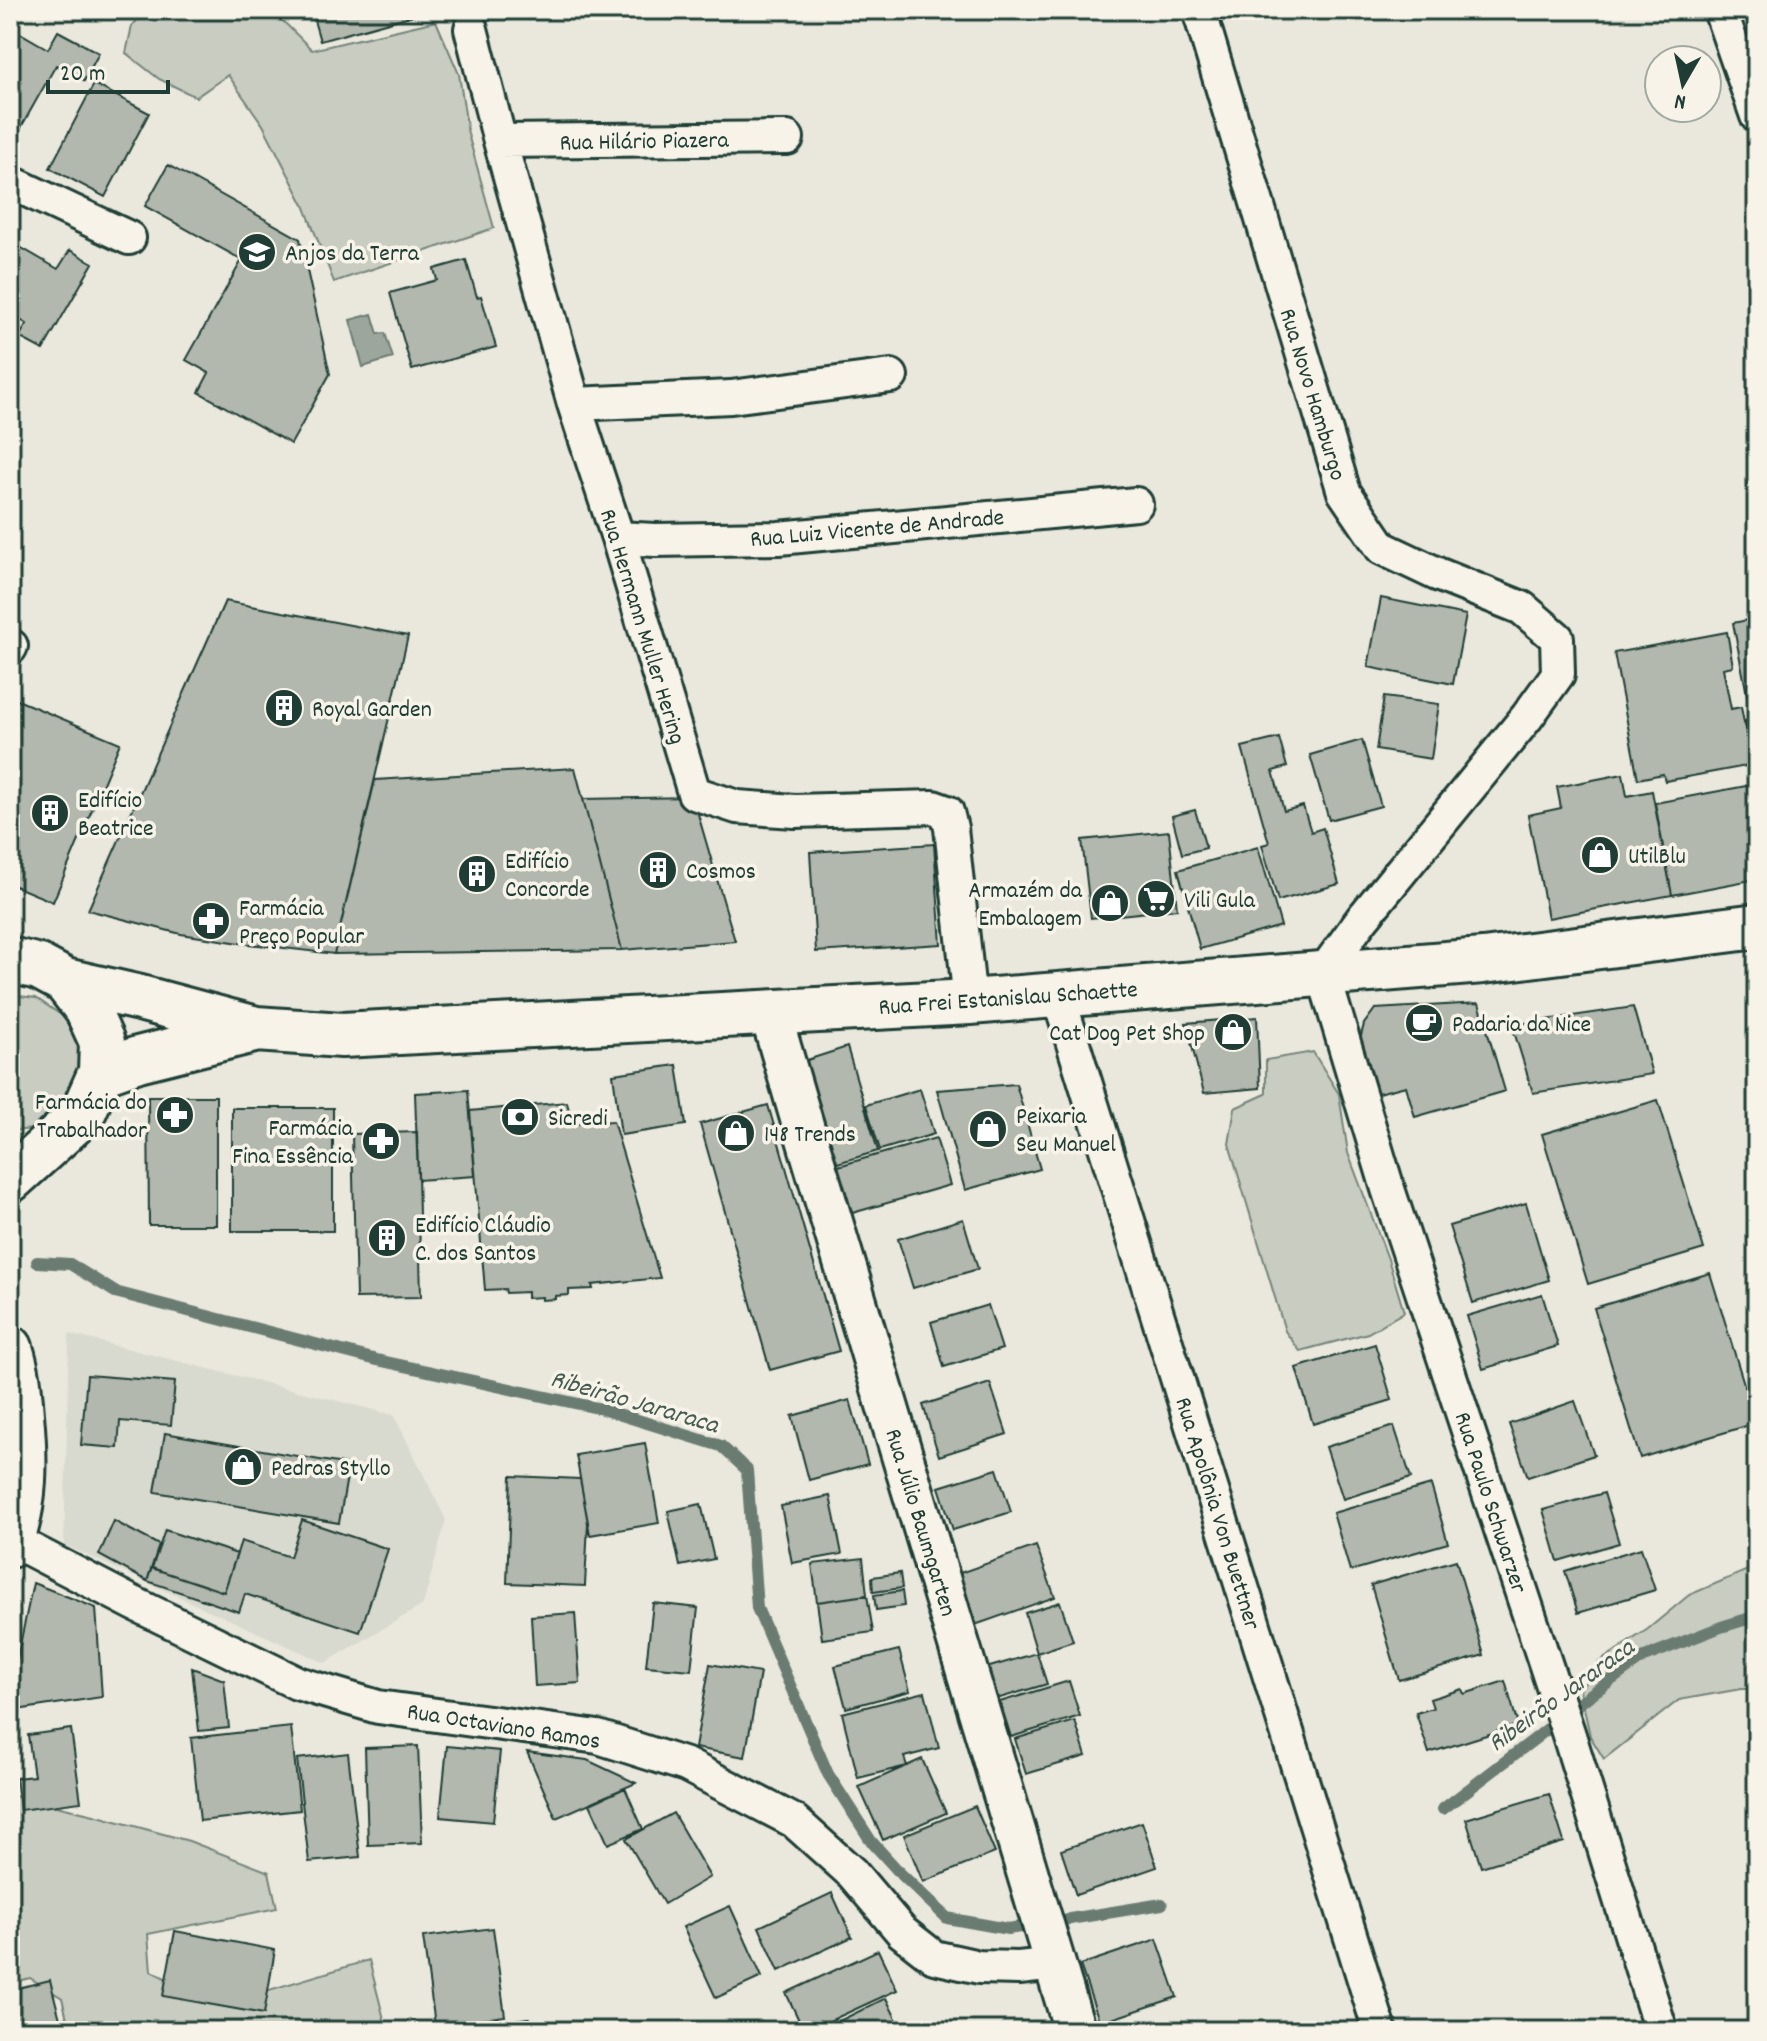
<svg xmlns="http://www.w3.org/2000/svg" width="1767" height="2041" viewBox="0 0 1767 2041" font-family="Dekko,sans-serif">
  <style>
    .built { fill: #d9dacf }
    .green { fill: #c8ccc1; stroke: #74847a; stroke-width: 2 }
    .water { fill: #9ca69c; stroke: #6a7c72; stroke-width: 2 }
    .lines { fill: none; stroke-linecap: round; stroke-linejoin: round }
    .stream { stroke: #6a7c72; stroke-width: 12 }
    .building { fill: #b2b8ae; stroke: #1f3d34; stroke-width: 2 }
    .minor-casing { stroke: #1f3d34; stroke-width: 38 }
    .tertiary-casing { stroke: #1f3d34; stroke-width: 46 }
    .secondary-casing { stroke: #1f3d34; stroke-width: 50 }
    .minor { stroke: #f7f3e8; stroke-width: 32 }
    .tertiary { stroke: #f7f3e8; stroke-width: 40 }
    .secondary { stroke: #f7f3e8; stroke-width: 44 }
    .labels { text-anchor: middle; stroke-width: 7; stroke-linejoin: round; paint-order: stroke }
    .street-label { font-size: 24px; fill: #1f3d34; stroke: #f7f3e8 }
    .poi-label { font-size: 24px; fill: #1f3d34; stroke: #f7f3e8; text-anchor: start }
    .water-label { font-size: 26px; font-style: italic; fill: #445c53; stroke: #f7f3e8 }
  </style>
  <rect width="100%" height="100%" fill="#eae8dd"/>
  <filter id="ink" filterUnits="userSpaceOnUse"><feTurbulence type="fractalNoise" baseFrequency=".0125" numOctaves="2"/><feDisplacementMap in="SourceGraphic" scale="16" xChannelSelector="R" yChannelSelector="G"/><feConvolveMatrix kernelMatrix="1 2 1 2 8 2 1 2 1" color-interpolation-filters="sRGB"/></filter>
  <g filter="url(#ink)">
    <!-- built -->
    <path class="built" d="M69,1334l325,81 52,105 -23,85 -98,58 -261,-118z"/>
    <!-- green -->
    <path class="green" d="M146,10h126l40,40 124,-29 23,53 9,60 26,94 -160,54 -30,-77 -41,-80 -35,-50 -32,22 -37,-18 -33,-26 6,-27z
      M10,995l26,3 28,19 15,30v33l-16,30 -27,19 -26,2z
      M1313,1052l26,42 9,59 40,106 16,53 -36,21 -68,18 -15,-20 -56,-187 6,-36 31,-14v-34z
      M1757,1566v123h-16l-62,11 -75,59 -14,-23 -10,-46 19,-28 49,-33 41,-34z
      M10,1795l84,20 95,26 80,31 8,36 -129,26 3,37 68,34 150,-45 18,71h-317l-8,-33 -32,-20 -20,5z"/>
    <!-- water -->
    <path class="water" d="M372,314l6,20 7,-1 8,25 -30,9 -13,-47z"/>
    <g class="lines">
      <!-- stream -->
      <path class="stream" d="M37,1262l33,2 45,28 262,68 225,49 119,37 26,24 10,138 71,166 43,67 29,32 47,45 61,11 154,-25
        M1443,1809l93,-71 54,-43 52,-37 79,-31 36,-11"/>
    </g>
    <!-- building -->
    <path class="building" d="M311,10h101l2,5 -94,26z
      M10,25l9,6 -9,15z
      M58,31l41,22 -15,28 -28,-16 -42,75 -4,-2v-86l10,-19 28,16z
      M94,84l55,29 -44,84 -55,-29z
      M168,165l132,74 30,135 -39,70 -92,-52 10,-19 -23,-13 56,-100 -97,-54z
      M13,243l45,26 12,-19 23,13 -50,87 -24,-13 8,-13 -17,-10v-66z
      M466,260l11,37 4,-1 15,51 -84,23 -22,-77 47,-13 -3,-11z
      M1381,598l85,17 -13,69 -85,-17z
      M225,601l183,35 -74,318 -94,-11 -59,-9 -93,-24z
      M1757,618v135l-6,1 -6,-33 7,-1 -19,-97z
      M1727,632l6,34 -10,2 8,41 10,-2 11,58 -87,16 -2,-7 -25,5 -24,-126z
      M1384,697l55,7 -8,55 -55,-9z
      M15,699l105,44 -67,159 -43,-18v-172z
      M1279,738l8,29 -14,4 11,40 19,-5 8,26 12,-4 16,56 -61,17 -16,-56 7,-2 -27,-96z
      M1362,740l19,66 -52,14 -19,-65z
      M575,768l47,182 -288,4 41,-174z
      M1623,774l4,22 25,-5 20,104 -124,23 -20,-103 33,-7 -4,-21z
      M1757,784v95l-85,16 -17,-92z
      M693,797l42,144 -113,9 -39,-151z
      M1195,810l11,38 -24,6 -10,-38z
      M1169,831l8,78 -86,9 -9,-78z
      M934,844l7,100 -125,8 -6,-100z
      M1258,847l23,79 -81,23 -22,-79z
      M1479,1003l26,88 -90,26 -9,-31 -32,8 -14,-54 4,-16 11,-15z
      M1633,1007l19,67 -119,19 -21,-68z
      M1257,1017l3,71 -56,5 -18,-70z
      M847,1047l31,104 -54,16 -20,-106z
      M677,1065l9,60 -65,10 -8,-61z
      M1016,1084l24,85 -75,21 -28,-100z
      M920,1089l14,45 -54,16 -14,-45z
      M468,1090l7,86 -57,4 -3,-87z
      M148,1096h68v129h-67z
      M1658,1100l46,149 -116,35 -46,-150z
      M567,1102l5,22 41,-3 47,157 -68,7 1,4 -24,1v5l-14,1v3l-13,1v-3l-15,1v-6l-21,1 -1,-4 -20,1 -15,-179z
      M768,1105l71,246 -69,19 -70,-246z
      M232,1108h101v123h-101z
      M417,1132l4,165 -65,1 -4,-164z
      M936,1138l14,47 -101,29 -14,-47z
      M1526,1203l23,77 -76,23 -24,-77z
      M963,1219l15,50 -65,19 -15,-49z
      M1710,1273l46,150 -116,35 -46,-150z
      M1542,1294l16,52 -75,23 -16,-53z
      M988,1305l14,44 -58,18 -13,-45z
      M1375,1344l17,56 -79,24 -17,-56z
      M1757,1348v30l-8,-27z
      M87,1375l88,7 -4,43 -51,-4 -2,27 -37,-3z
      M990,1383l17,51 -68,22 -16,-51z
      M850,1400l18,64 -59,16 -17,-64z
      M1575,1401l19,54 -66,22 -19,-53z
      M1394,1426l17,52 -68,21 -17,-52z
      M165,1433l184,32 -10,58 -184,-31z
      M645,1443l14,80 -69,12 -14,-80z
      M997,1469l14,43 -58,18 -14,-43z
      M511,1476l69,3 8,43 -3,64 -78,-3z
      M1431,1485l17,58 -98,28 -17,-58z
      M1604,1493l15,50 -61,18 -15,-51z
      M830,1496l12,58 -50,9 -11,-57z
      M701,1504l13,55 -34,7 -12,-55z
      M302,1520l86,29 -28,83 -115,-38 -6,18 -92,-31 5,-13 72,24 17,-51 49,16z
      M114,1521l45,24 -12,36 -48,-26z
      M165,1530l72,24 -13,38 -72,-24z
      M1036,1546l19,51 -80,28 -18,-51z
      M1641,1548l14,42 -77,23 -13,-42z
      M863,1558l4,37 -50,7 -5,-38z
      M1456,1560l28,95 -85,25 -28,-95z
      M900,1573l2,15 -29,4 -1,-15z
      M33,1583l63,25 6,89 -92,14v-19z
      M902,1591l2,15 -28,4 -2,-15z
      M867,1595l6,37 -51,7 -5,-37z
      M1060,1602l13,39 -36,12 -12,-40z
      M653,1603l45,5 -7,62 -45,-4z
      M575,1613l5,70 -45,3 -4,-70z
      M899,1650l11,41 -64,17 -11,-42z
      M1037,1653l10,31 -54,16 -10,-31z
      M710,1664l50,9 -15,84 -50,-9z
      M192,1668l32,12 5,48 -30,3z
      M1069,1681l11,35 -69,21 -11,-35z
      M1505,1681l13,44 -89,28 -13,-40 17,-5 -3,-9 32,-10 2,5z
      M925,1692l14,56 -35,9 3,9 -49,12 -16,-65z
      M1748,1702h9v54l-5,1z
      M1075,1721l11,35 -60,18 -11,-35z
      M291,1727l9,83 -100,11 -9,-83z
      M71,1729l10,73 -61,8 -4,-32 18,-2 -6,-41z
      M418,1746l4,97 -54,2 -3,-97z
      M447,1746l53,5 -7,71 -53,-5z
      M527,1752l60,8 49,23 -80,35z
      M348,1753l12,104 -51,5 -12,-103z
      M922,1759l24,54 -63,27 -24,-53z
      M625,1788l18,41 -35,15 -18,-40z
      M1549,1794l15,48 -83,25 -15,-48z
      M975,1806l20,47 -72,29 -19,-47z
      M673,1813l37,64 -46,27 -38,-65z
      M1142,1822l15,45 -81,28 -15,-45z
      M832,1893l20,44 -73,34 -20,-44z
      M730,1906l32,71 -46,21 -33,-71z
      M493,1928l12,88 -70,9 -12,-88z
      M175,1931l100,19 -11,64 -101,-18z
      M1157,1939l20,58 -77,26 -20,-58z
      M878,1950l19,40 -89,41h-4l-18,-38z
      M50,1980l13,51h-53v-41z
      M886,1998l16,33h-83z
      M529,2018l1,13 -89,-1z
      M1193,2022l2,9h-33z"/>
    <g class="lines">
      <!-- minor casing -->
      <g class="minor-casing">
        <path id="minor" d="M1199,10l145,482 38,56 55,26 85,34 35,30 1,36 -31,43 -165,202 -39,54 65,216 180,543 93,299
          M1720,10l37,106
          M471,29l29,112 74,263 44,134 76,255 43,14 58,4 138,-4 14,5 4,16 19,174
          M500,141l287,-3
          M10,182l119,56
          M574,404l157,-7 160,-21
          M618,538l37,2 124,-2 357,-34
          M10,648l1,-2
          M1058,995l322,1036
          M12,1540l121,63 164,80 81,24 220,30 88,28 108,56 58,52 50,59 32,25 45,10 40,1 36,-4"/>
      </g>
      <!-- tertiary casing -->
      <g class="tertiary-casing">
        <path id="tertiary" d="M770,1012l32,110 273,909"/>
      </g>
      <!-- secondary casing -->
      <g class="secondary-casing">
        <path id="secondary" d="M10,960l29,7 26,14 22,28 15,33 -1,30 -19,43 -72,65
          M65,981l75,17 116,31 86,6 628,-33 513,-41 274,-35
          M101,1072l37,-13 116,-29
          M10,1348c8,26 9,41 11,67 4,44 5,88 -11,130"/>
      </g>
      <!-- minor -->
      <use href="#minor" class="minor"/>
      <!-- tertiary -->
      <use href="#tertiary" class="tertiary"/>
      <!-- secondary -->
      <use href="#secondary" class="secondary"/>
    </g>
  </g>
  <!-- icons -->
  <defs>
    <g id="school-disc" transform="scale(2)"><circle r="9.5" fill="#1f3d34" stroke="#f7f3e8"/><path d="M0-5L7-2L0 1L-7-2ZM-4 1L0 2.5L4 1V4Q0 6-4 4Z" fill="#fff"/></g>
    <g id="building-disc" transform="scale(2)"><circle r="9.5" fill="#1f3d34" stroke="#f7f3e8"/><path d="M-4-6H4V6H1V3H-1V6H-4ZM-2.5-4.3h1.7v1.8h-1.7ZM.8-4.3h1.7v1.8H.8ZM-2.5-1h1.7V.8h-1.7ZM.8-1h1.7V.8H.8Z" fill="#fff"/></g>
    <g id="shop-disc" transform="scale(2)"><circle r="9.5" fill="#1f3d34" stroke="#f7f3e8"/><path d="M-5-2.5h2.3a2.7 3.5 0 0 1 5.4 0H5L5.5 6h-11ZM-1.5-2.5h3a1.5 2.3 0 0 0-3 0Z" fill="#fff"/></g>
    <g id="supermarket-disc" transform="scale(2)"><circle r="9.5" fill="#1f3d34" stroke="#f7f3e8"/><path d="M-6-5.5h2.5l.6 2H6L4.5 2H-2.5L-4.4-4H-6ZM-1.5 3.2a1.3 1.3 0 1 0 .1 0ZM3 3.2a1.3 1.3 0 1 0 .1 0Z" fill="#fff"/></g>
    <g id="pharmacy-disc" transform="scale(2)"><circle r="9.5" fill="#1f3d34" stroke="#f7f3e8"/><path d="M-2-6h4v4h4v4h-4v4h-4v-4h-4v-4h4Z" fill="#fff"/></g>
    <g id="cafe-disc" transform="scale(2)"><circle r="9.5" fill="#1f3d34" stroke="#f7f3e8"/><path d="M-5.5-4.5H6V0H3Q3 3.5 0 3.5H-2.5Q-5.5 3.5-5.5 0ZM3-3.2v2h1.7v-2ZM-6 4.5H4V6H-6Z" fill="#fff"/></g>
    <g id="bank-disc" transform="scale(2)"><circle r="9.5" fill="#1f3d34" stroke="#f7f3e8"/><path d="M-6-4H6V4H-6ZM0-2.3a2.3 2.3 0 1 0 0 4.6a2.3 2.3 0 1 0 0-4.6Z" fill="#fff"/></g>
  </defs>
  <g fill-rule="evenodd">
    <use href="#school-disc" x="257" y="252"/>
    <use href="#building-disc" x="284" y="708"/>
    <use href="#building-disc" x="50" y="813"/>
    <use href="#shop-disc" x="1600" y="855"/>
    <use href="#building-disc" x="658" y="870"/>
    <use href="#building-disc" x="477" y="874"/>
    <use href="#supermarket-disc" x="1156" y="899"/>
    <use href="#shop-disc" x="1110" y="903"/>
    <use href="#pharmacy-disc" x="211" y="921"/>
    <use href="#cafe-disc" x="1424" y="1023"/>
    <use href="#shop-disc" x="1233" y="1032"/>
    <use href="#pharmacy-disc" x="175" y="1115"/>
    <use href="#bank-disc" x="520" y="1117"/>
    <use href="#shop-disc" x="988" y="1129"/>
    <use href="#shop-disc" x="736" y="1133"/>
    <use href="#pharmacy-disc" x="381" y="1141"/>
    <use href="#building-disc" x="387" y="1238"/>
    <use href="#shop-disc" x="243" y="1467"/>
  </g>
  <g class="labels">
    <!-- street labels -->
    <g class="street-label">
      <text transform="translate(644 140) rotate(-1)" y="8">Rua Hilário Piazera</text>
      <text transform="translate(1314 394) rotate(73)" y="8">Rua Novo Hamburgo</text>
      <text transform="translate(877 527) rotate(-5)" y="8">Rua Luiz Vicente de Andrade</text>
      <text transform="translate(644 626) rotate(73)" y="8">Rua Hermann Muller Hering</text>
      <text transform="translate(1008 997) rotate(-4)" y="8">Rua Frei Estanislau Schaette</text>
      <text transform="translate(1492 1502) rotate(72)" y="8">Rua Paulo Schwarzer</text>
      <text transform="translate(1219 1513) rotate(73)" y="8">Rua Apolônia Von Buettner</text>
      <text transform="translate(922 1522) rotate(73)" y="8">Rua Júlio Baumgarten</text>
      <text transform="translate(504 1725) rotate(9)" y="8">Rua Octaviano Ramos</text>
    </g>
    <!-- poi labels -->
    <g class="poi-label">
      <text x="285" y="260">Anjos da Terra</text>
      <text x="312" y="716">Royal Garden</text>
      <text x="78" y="807">Edifício<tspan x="78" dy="28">Beatrice</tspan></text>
      <text x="1628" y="863">UtilBlu</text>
      <text x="505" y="868">Edifício<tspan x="505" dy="28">Concorde</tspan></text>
      <text x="686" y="878">Cosmos</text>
      <text x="1082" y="897" text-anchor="end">Armazém da<tspan x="1082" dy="28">Embalagem</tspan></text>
      <text x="1184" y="907">Vili Gula</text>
      <text x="239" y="915">Farmácia<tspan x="239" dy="28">Preço Popular</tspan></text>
      <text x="1452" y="1031">Padaria da Nice</text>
      <text x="1205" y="1040" text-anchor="end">Cat Dog Pet Shop</text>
      <text x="147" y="1109" text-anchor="end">Farmácia do<tspan x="147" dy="28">Trabalhador</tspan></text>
      <text x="1016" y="1123">Peixaria<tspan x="1016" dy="28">Seu Manuel</tspan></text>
      <text x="548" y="1125">Sicredi</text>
      <text x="353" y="1135" text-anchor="end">Farmácia<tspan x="353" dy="28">Fina Essência</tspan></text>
      <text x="764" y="1141">148 Trends</text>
      <text x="415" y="1232">Edifício Cláudio<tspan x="415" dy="28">C. dos Santos</tspan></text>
      <text x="271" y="1475">Pedras Styllo</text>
    </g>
    <!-- water labels -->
    <g class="water-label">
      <text transform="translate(635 1400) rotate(16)" y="9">Ribeirão Jararaca</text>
      <text transform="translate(1560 1694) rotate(-36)" y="9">Ribeirão Jararaca</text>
    </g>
  </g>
  <!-- margin -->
  <rect width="1767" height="2041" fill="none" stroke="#f7f3e8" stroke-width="40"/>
  <rect x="20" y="20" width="1727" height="2001" fill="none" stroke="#1f3d34" stroke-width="3" filter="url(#ink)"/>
  <!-- north arrow -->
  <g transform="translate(1683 84) rotate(189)"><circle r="38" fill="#f7f3e8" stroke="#a1aaa0" stroke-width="2"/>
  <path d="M0-6L14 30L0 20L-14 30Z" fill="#1f3d34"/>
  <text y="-12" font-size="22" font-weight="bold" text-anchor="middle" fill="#1f3d34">N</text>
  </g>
  <!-- scale -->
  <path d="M48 80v12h120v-12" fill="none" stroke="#1f3d34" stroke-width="4"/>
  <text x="60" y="80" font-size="24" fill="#1f3d34" stroke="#f7f3e8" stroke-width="6" paint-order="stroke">20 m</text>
</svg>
